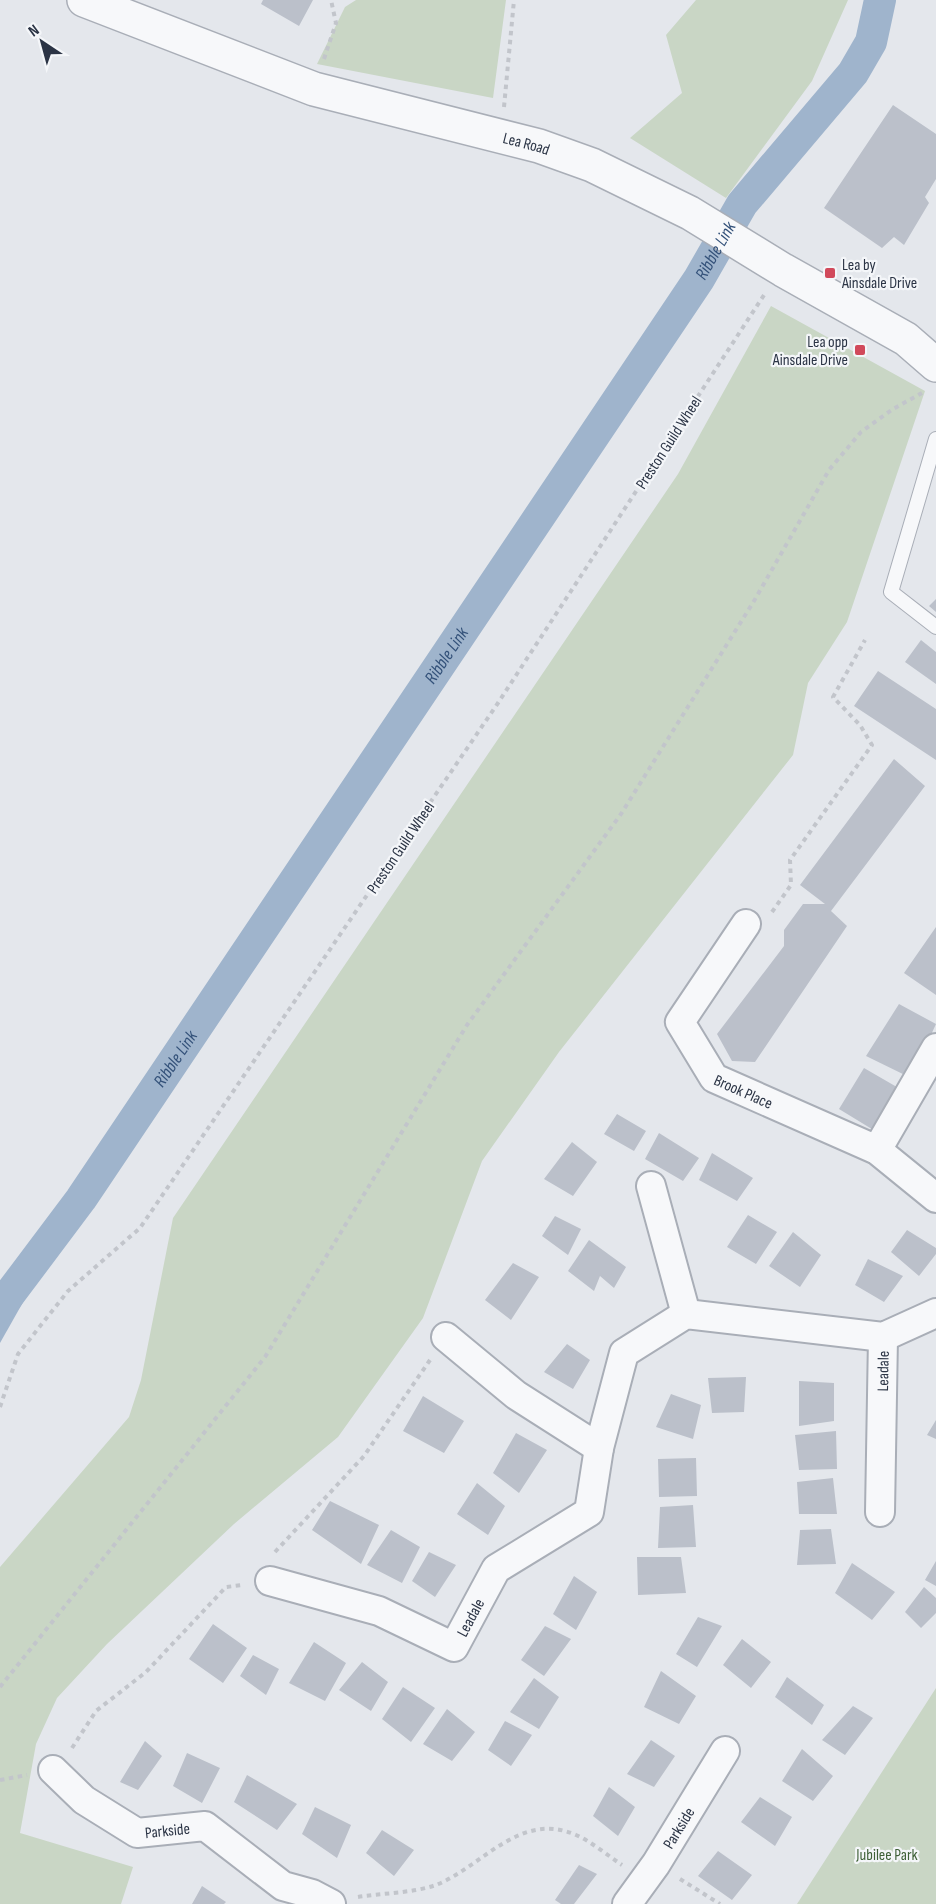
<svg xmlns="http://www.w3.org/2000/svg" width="936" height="1904" viewBox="0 0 936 1904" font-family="'Sofia Sans Condensed',sans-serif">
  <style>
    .green { fill: #c9d6c5 }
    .water { fill: #9fb4cc }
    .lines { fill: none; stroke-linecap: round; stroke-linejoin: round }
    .canal { stroke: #9fb4cc; stroke-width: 32 }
    .building { fill: #bbc0ca }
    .service-casing { stroke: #a9aeb7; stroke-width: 16 }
    .minor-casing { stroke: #a9aeb7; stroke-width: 32 }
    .tertiary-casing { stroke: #a9aeb7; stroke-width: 36 }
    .path { stroke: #c2c5cb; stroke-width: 4; stroke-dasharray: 4.5 4.5; stroke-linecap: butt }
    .service { stroke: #f7f8fa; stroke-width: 14 }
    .minor { stroke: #f7f8fa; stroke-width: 28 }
    .tertiary { stroke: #f7f8fa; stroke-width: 33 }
    .poi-dot { fill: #d1495b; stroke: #f4f6f9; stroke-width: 2 }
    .labels { text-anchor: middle; stroke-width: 4.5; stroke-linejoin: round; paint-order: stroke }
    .street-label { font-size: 16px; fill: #2b3445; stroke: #f4f6f9 }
    .poi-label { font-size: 16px; fill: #2b3445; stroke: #f4f6f9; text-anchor: start }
    .park-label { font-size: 16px; fill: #3f6138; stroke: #f4f6f9 }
    .water-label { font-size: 18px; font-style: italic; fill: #34527a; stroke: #f4f6f9 }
  </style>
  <rect width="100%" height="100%" fill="#e4e7ec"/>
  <!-- green -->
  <path class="green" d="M356,0h150l-13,98 -176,-34 28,-57z
    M696,0h152l-36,81 -86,117 -96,-60 52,-45 -16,-58z
    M771,306l154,85 -78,231 -39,61 -15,72 -234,297 -77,109 -59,157 -85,119 -104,87 -127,120 -50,54 -21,46 -16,89 113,34 -12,37h-121v-337l129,-150 12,-37 32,-162 505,-744z
    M936,1688v216h-139z"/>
  <!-- water -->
  <path class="water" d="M0,1287l26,10 -26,46z"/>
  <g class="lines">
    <!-- canal -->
    <path class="canal" id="s1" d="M0,1307l81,-108 618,-920 43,-75 111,-131 18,-31 9,-42"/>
  </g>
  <!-- building -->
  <path class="building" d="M263,0h50l-14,26 -38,-22z
    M893,105l43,29v45l-11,18 4,6 -25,42 -10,-8 -12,11 -58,-40z
    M936,599v13l-7,-6z
    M921,640l15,12v32l-31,-22z
    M878,671l58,38v51l-82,-54z
    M894,759l31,27 -94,125 16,15 -92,136 -23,-1 -15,-27 67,-88v-16l19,-26h22l-25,-19z
    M936,927v68l-32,-22z
    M899,1004l37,20 -25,54 -45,-22z
    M864,1068l38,22 -22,44 -41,-25z
    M617,1114l29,17 -12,20 -30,-17z
    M659,1133l40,25 -16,23 -38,-22z
    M572,1142l25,20 -24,34 -29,-17z
    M712,1153l41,25 -16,23 -38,-21z
    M748,1215l29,17 -21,32 -29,-17z
    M555,1216l26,13 -13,26 -26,-19z
    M907,1230l29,18v6l-17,22 -28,-24z
    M793,1232l28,23 -21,32 -31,-21z
    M589,1240l37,27 -12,21 -14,-12 -6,15 -26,-20z
    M868,1259l35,17 -19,26 -29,-17z
    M513,1263l26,14 -28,43 -26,-20z
    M567,1344l23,16 -17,29 -29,-17z
    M746,1377l-2,35 -32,1 -4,-35z
    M799,1381l35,2v38l-35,5z
    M671,1394l30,11 -8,34 -37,-12z
    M423,1396l41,25 -20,32 -41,-22z
    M936,1420v19l-9,-4z
    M836,1431l1,38 -38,1 -4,-35z
    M516,1433l31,17 -28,43 -26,-20z
    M696,1458l1,38 -38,1 -1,-38z
    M833,1478l4,36h-38l-2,-32z
    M477,1483l28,23 -17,29 -31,-21z
    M330,1501l49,24 -18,39 -49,-34z
    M693,1505l3,42 -38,1 2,-41z
    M831,1529l5,35 -39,1 3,-35z
    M391,1530l29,17 -18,36 -35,-18z
    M429,1552l27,13 -21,32 -23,-16z
    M637,1557h44l5,36 -48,2z
    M936,1561v25l-11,-6z
    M852,1563l43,29 -23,28 -37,-27z
    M574,1576l23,16 -21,38 -23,-16z
    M924,1587l12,11v15l-15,15 -16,-16z
    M698,1617l24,9 -25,41 -21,-13z
    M213,1624l34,24 -24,35 -34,-24z
    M545,1626l26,13 -27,37 -23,-16z
    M742,1639l29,23 -20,26 -28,-23z
    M314,1642l32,21 -21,38 -36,-18z
    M253,1655l26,14 -13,26 -26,-19z
    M362,1662l26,20 -17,29 -32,-21z
    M661,1671l35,25 -17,28 -35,-17z
    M787,1677l37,28 -12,20 -37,-28z
    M534,1678l25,19 -20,32 -29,-17z
    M403,1687l32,21 -24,34 -29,-23z
    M853,1706l20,12 -28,37 -23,-15z
    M447,1709l28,23 -23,29 -29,-17z
    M505,1721l27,14 -21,31 -23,-16z
    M651,1740l24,16 -21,31 -27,-13z
    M145,1741l17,15 -24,34 -18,-8z
    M802,1749l31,27 -20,25 -31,-20z
    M187,1753l33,15 -18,35 -29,-17z
    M247,1775l50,29 -20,26 -43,-28z
    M609,1787l26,20 -17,29 -25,-20z
    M760,1797l32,20 -17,29 -34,-24z
    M315,1807l36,18 -14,33 -35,-24z
    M382,1830l32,20 -20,26 -28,-23z
    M718,1851l34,24 -20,25 -34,-24z
    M579,1865l18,9 -23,30h-13l-6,-4z
    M202,1886l24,16 -2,2h-32z"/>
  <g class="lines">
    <!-- service casing -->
    <g class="service-casing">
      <path id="service" d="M936,439l-45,153 45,35"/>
    </g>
    <!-- minor casing -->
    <g class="minor-casing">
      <g id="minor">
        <path id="s2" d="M746,924l-66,98 34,56 163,72 59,48"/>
        <path d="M877,1150l59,-102"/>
        <path d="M651,1186l35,128"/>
        <path d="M446,1337l70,58 83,53"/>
        <path id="s3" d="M880,1512l3,-175"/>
        <path id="s4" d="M270,1581l109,30 75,36 42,-78 93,-57 10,-64 25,-95 62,-39 197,23 53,-24"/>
        <path id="s5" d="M53,1770l31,30 53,33 68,-7 78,60 29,8 19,10"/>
        <path id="s6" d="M627,1904l29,-40 69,-113"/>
      </g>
    </g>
    <!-- tertiary casing -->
    <g class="tertiary-casing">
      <g id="tertiary">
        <path id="s7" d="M84,0l230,89 225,57 53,19 98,48 93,57 123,69 30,26"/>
      </g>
    </g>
    <!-- path -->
    <path class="path" d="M324,59l12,-36 -5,-23
      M504,107l10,-107
      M772,912l19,-27 -1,-25 82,-115 -12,-20 -27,-28 32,-57
      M0,1407l18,-53 50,-63 72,-63 358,-525 266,-408
      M275,1552l89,-96 66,-96
      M0,1687l265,-330 202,-332 154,-211 133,-213 75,-131 32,-38 32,-23 29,-16
      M72,1748l24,-37 50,-39 80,-85 17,-2
      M0,1780l27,-5
      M680,1879l40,25
      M358,1897c25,-4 55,-4 78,-12 46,-18 84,-75 140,-50 16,7 31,20 46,30"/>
    <!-- service -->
    <use href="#service" class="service"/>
    <!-- minor -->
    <use href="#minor" class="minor"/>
    <!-- tertiary -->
    <use href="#tertiary" class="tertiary"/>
  </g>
  <!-- markers -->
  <g class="poi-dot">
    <rect x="824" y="267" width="12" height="12" rx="3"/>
    <rect x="854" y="344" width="12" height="12" rx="3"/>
  </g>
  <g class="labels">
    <!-- street labels -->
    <g class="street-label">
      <text dy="6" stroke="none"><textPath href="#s7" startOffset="466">Lea Road</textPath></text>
      <text transform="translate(668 442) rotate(-57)" y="6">Preston Guild Wheel</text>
      <text transform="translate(400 847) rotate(-56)" y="6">Preston Guild Wheel</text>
      <text dy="6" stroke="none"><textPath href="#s2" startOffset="216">Brook Place</textPath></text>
      <text dy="6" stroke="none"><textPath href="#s3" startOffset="141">Leadale</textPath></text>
      <text dy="6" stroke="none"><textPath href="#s4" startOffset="230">Leadale</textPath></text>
      <text dy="6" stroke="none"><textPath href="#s6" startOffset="92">Parkside</textPath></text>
      <text dy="6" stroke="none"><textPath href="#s5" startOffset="136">Parkside</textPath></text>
    </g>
    <!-- poi labels -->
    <g class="poi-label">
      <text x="842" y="270">Lea by<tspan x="842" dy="18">Ainsdale Drive</tspan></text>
      <text x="848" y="347" text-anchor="end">Lea opp<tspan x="848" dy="18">Ainsdale Drive</tspan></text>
    </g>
    <!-- park labels -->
    <g class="park-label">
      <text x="887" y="1860">Jubilee Park</text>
    </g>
    <!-- water labels -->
    <g class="water-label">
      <text dy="6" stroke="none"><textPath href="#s1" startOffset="1276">Ribble Link</textPath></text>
      <text dy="6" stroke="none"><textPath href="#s1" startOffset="790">Ribble Link</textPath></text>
      <text dy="6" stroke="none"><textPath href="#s1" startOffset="304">Ribble Link</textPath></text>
    </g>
  </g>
  <!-- north arrow -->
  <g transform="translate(42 42) rotate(324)" stroke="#f4f6f9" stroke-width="4.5" paint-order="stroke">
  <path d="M0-4.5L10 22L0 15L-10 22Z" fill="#2b3445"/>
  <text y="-9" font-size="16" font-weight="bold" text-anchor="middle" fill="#2b3445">N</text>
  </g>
</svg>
